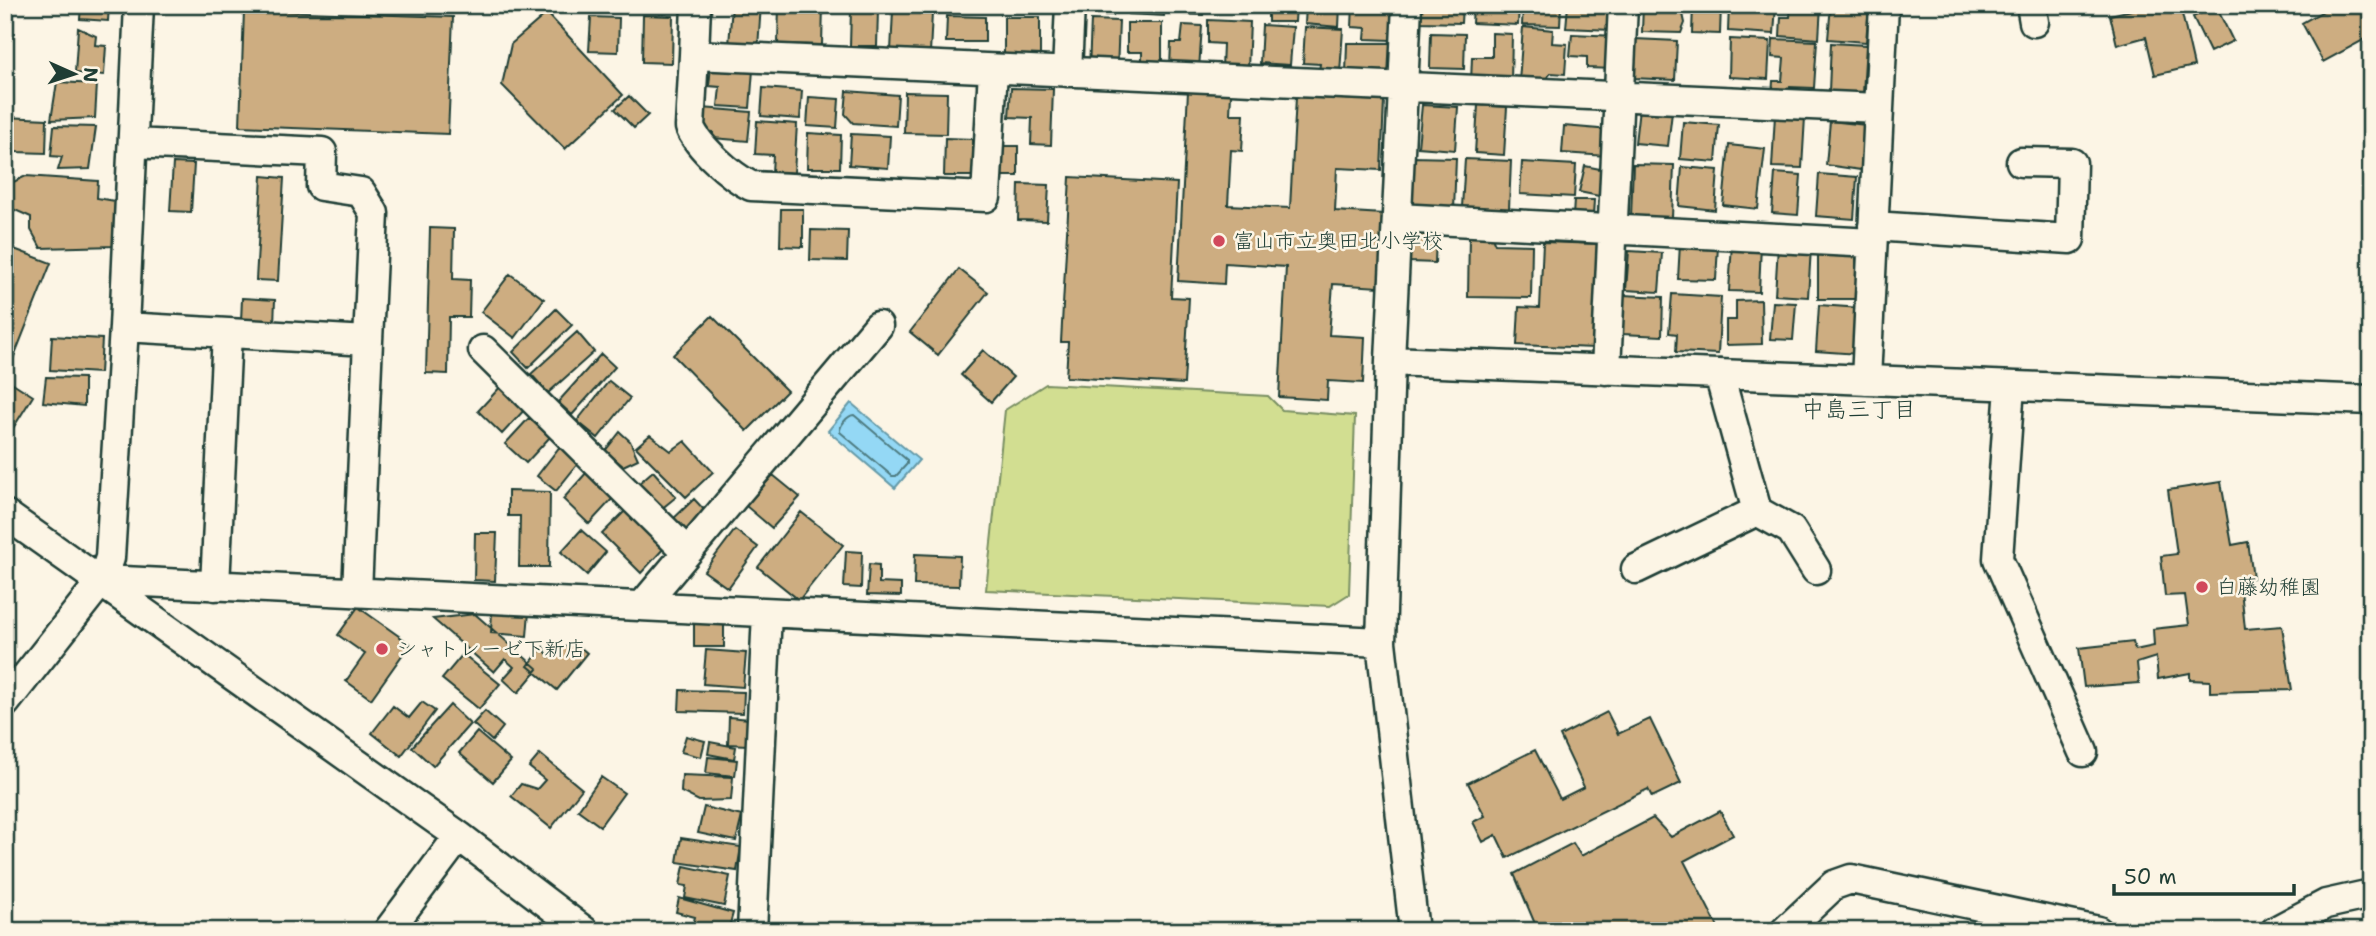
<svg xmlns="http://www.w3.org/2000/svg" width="2376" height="936" viewBox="0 0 2376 936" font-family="'Shantell Sans','Klee One',sans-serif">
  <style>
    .green { fill: #d2de91; stroke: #788e62; stroke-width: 2 }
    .water { fill: #94d8f5; stroke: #659aa8; stroke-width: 2 }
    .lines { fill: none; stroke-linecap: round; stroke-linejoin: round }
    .shore { stroke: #4e7b81; stroke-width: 2 }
    .building { fill: #cdad81; stroke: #1f3d34; stroke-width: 2 }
    .minor-casing { stroke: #1f3d34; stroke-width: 33 }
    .minor { stroke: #fcf5e5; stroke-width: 28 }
    .poi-dot { fill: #d1495b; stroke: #fcf5e5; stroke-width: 2.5 }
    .labels { text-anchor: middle; stroke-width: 5; stroke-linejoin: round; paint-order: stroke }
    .poi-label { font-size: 21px; fill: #1f3d34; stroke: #fcf5e5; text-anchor: start }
    .neighbourhood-label { font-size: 23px; fill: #1f3d34; stroke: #fcf5e5 }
  </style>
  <rect width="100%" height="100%" fill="#fcf5e5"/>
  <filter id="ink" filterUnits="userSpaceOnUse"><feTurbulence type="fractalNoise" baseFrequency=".0143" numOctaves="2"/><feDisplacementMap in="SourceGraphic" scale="14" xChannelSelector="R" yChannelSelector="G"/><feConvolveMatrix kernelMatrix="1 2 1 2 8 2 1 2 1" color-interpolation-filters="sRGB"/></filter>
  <g filter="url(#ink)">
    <!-- green -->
    <path class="green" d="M1046,384l222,12 14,14 73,6 -6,178 -19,12 -344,-16 19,-180z"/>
    <!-- water -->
    <path class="water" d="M851,403l68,57 -24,28 -67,-57z"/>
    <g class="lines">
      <!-- shore -->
      <path class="shore" d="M854,415l53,45v4l-11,12h-4l-52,-44c-1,-6 8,-17 14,-17z"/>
    </g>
    <!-- building -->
    <path class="building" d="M81,5h28l-1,16 -28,-2z
      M732,5h29l-3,42 -29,-2z
      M779,5h44l-1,40 -44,-1z
      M1012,5h27v5h-27z
      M1078,5h35v10l-35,-1z
      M1129,5h36l-1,11 -35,-2z
      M1182,5h22l-1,10 -21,-1z
      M1221,5h30v7l-31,-2z
      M1268,5h28l-1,17h-27z
      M1306,5h34l-1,22 -34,-3z
      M1353,5h40l-2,35 -26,-1 1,-11 -14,-1z
      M1419,5h43l-1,18 -42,-1z
      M1486,5h33l-1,20 -46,-2 1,-17z
      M1523,5h38l-1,21 -38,-1z
      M1568,5h45l-1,25 -46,-2z
      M1643,5h38l4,18 -4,10 -39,-1z
      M1693,5h28l-1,29 -28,-1z
      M1729,5h47l-2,29 -46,-3z
      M1791,5h30l-2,34 -39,-3 1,-19h9z
      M1831,5h38l-3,37 -38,-3z
      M2153,5h27l14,61 -39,9 -9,-38 -29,8 -7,-30z
      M2334,5h37v31l-48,26 -21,-39z
      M2216,6l17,35 -23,11 -17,-35z
      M244,10l209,7 -5,117 -208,-8z
      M851,10h27l-1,36h-27z
      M893,11l39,2 -2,40 -39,-2z
      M547,13l76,82 -58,54 -63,-64 9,-41z
      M643,15l30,1 -1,47 -30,-1z
      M947,16l38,1v25h-39z
      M591,17l28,1 -1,34 -29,-1z
      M1004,17h36v42h-36z
      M1091,20l28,1 -2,50 -28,-1z
      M1208,20l42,2 -2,47 -26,-1 1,-24 -15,-1z
      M1127,23h35v39h-20v-10h-15z
      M1183,25l19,1 -3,43 -29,-2 1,-24h10z
      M1262,25l31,2 -3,38 -30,-2z
      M1305,27l38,2 -3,44 -21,-2 1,-7 -17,-1z
      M1523,27l30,3 -1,13 15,1 -2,30 -14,-1 -9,10 -23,-1z
      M78,28l18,8 -1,9 11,1 -2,29 -29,-2z
      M1431,33l34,1 -1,35 -34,-1z
      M1492,33l20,1 -1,49 -40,-1 1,-25h20z
      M1572,34l44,2 -2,33 -27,-1v-11l-17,-1z
      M1635,39l42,2 -2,39 -42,-2z
      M1730,39l40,2 -2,38 -39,-2z
      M1773,39l44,2 -3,47 -24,-1 -1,11 -17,-1 1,-16h9l2,-23 -12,-1z
      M1347,43h47l-1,37 -47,-7z
      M1831,43l35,2 -3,48 -34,-2z
      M711,66l42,4 -3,38 -32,-2 2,-19 -11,-1z
      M57,82l40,2 -2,34 -44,2z
      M763,88l39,3 -2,28 -39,-3z
      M1011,88l42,1 -2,56 -20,-1 1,-26 -23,-1z
      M847,91l51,4 -2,31 -43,-3 -8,-9z
      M1188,91l43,3 -1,20h14l-2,37 -11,-1 -3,55 62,3 6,-111 88,4 -3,69 -44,-2 -2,43 48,3 -4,73 -46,-3 -4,51 36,2 -2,46 -35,-2 -1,19 -48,-3 7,-130 -61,-4 -1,21 -46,-3z
      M905,92l42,1 -1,41 -42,-1z
      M629,96l19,19 -14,13 -19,-19z
      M809,97l30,2 -2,29 -30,-2z
      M1422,105l36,2 -3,43 -37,-3z
      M1478,105l29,2 -3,48 -29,-2z
      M702,108l49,4 -3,29 -35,-3v-6l-13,-1z
      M1639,108l33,4 -4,34 -33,-3z
      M1775,115l30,2 -3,51 -30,-1z
      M5,117l42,2 -1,34 -31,-1 -10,-8z
      M757,121l40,3 -3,49 -22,-1 1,-17 -18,-1z
      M1830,121l36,4 -5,45 -35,-5z
      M1683,122l36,3 -3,37 -36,-3z
      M54,126l42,1 -6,42 -32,1 4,-13 -11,-1z
      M1564,126l46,4 -3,26 -45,-3z
      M808,133l33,2 -1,33h-33z
      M851,134l39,2 -2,32 -39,-3z
      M945,138l28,1v37h-29z
      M1729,145l36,4 -7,60 -35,-4z
      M1000,146h18v30h-19z
      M1411,157l45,1 -2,52 -45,-2z
      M1465,159l46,2 -2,48 -47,-2z
      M1522,162l54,3 -2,32 -54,-3z
      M173,163l21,1 -3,48 -21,-1z
      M1633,164l41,1 -2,53 -41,-1z
      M1585,166l25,5 -6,26 -25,-5z
      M1682,167l36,3 -3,40 -36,-4z
      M1775,173l26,2 -3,40 -26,-2z
      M1819,174l38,3 -3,42 -38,-3z
      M26,176l72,5 -1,17 24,4 -6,44 -74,2 -10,-18v-13l-23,-10 3,-24z
      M262,176l22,2 -6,103 -22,-1z
      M1070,177l107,6 -6,114 18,1 -5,86 -118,-7 2,-35h-7z
      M1019,184l30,1 -2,36 -29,-1z
      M1574,200h20l-1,16h-20z
      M781,209h22v38l-23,-1z
      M430,228l24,1 -1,50 17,1 -1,37h-20l-1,57 -22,-1z
      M811,230l37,1 -1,30 -37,-1z
      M1410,234l26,1 -1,28 -25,-1z
      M1469,235h22l4,9 37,1 -1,53 -63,-1z
      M1543,242l56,2 -4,104 -78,-3 2,-38 21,1z
      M1732,243l29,1 -2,48 -30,-1z
      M1680,244l38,2 -2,34 -38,-1z
      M1778,246l33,2 -3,49 -33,-2z
      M9,247l42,16 -40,101 -6,-3v-104z
      M1818,249h38v50h-38z
      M1629,251l33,2 -3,39 -33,-2z
      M959,269l29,23 -50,63 -28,-23z
      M510,274l34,25 -29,39 -34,-26z
      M1672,294l49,3 -3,57 -42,-2 1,-18 -8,-1z
      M1623,295l40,2 -1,39 -40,-2z
      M242,298l33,2 -1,24 -33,-2z
      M1761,300l1,44 -36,1v-25h10v-19z
      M1773,302l23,1 -3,37 -23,-1z
      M1819,305l42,3 -3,46 -42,-3z
      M556,309l16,16 -44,43 -15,-16z
      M712,316l75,75 -40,40 -74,-76z
      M577,332l17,20 -46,41 -17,-19z
      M52,336l50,3 -2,34 -50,-3z
      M983,350l30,27 -22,25 -30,-27z
      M601,354l14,13 -43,48 -14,-13z
      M46,377l38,1v28l-41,-4z
      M5,378l28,18 -28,45z
      M609,381l21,17 -32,40 -21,-17z
      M503,384l24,23 -25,27 -24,-23z
      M529,418l21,19 -24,26 -21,-19z
      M620,432l10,9 8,18 -15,7 -18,-15z
      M650,435l21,16 14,-10 28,31 -27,25 -50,-50z
      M561,445l19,16 -24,30 -19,-15z
      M653,471l23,26 -16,13 -22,-26z
      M587,472l27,25 -25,27 -26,-25z
      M773,475l27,22 -28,31 -26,-22z
      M2221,482l11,63 16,-3 5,36 -13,2 5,49 37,-3 10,64 -82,2v-11l-20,-1v-7l-32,6 -2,-22 -19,6 2,20 -55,4 -5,-39 54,-6 2,8 19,-4 -1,-17 36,-4 -4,-30 -20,1 -4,-40 16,-2 -9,-64z
      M508,491l42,1 -1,75h-30l1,-51h-12z
      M694,499l14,15 -24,22 -13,-15z
      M627,509l38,38 -24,26 -39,-39z
      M801,512l42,33 -44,55 -41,-33z
      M581,530l25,22 -19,23 -26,-23z
      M735,530l23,17 -30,41 -24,-17z
      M475,533h22l-2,48 -21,-1z
      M846,551l16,1 -1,36 -17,-1z
      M915,554l45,2 -1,30 -45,-1z
      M869,564l10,1v18l22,1v12l-34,-1z
      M358,607l52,37 -39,55 -25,-18 19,-27 -27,-19z
      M492,609l37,3 -2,24 -36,-3z
      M475,614l63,55 -20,24 -15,-14 11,-12 -9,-8 -11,13 -61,-53z
      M694,615h30v32h-30z
      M574,642l13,11 -30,37 -29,-24 15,-19 6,10z
      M706,650l40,3 -3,34 -40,-3z
      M463,654l37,30 -21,25 -37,-30z
      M680,690l64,2 -1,21 -64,-2z
      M422,702l13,9 -34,45 -29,-23 21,-27 16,12z
      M450,705l20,19 -37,42 -21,-19z
      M485,711l18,16 -11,14 -19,-17z
      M1607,712l11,22 32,-15 31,64 -29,14 -4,-8 -141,69 -11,-23 -13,7 -10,-20 12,-6 -17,-33 67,-33 25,49 24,-12 -24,-51z
      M729,717l20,2 -2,26 -19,-1z
      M477,732l34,29 -18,21 -34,-29z
      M686,736l19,5 -4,16 -20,-5z
      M710,742l26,5 -2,12 -26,-5z
      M540,754l42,35 -31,39 -40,-32 10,-12 16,5 8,-9 -16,-13z
      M708,757l29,3 -2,16 -29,-3z
      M682,775l51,2 -2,23 -32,1 -18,-9z
      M601,777l23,16 -24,33 -22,-16z
      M704,807l38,9 -6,25 -38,-8z
      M1720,811l13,24 -49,26 36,70h-182l-24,-57 59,-31 8,13 72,-38 18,19z
      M681,838l60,9 -4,24 -60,-9z
      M684,866l46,10 -6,30 -39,-8 2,-12 -7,-1z
      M679,898l54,15 -5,18h-25l-11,-3 3,-11 -19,-5z"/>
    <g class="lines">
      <!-- minor casing -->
      <g class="minor-casing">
        <path id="minor" d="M696,5l-2,50 1184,53
          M1407,5l-17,356 -9,281 33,289
          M2031,5l3,17
          M694,55l-4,72c8,20 41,49 61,59l235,11 7,-128
          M1067,72l3,-67
          M133,143l189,9 -1,34 40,6 13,21 -6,128
          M1397,218l475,25
          M1873,226l197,13 2,-76 -51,-1
          M124,327l244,14 -11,251
          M483,350l204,202
          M1390,361l981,39
          M1606,370l17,-365
          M1866,380l18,-375
          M2010,386l-12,173 85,193
          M1757,511l34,19 25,40
          M5,514l454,322 125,95
          M1636,569l121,-58 -38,-137
          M102,580l1279,62
          M215,586l12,-253
          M642,606l236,-280
          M5,703l97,-123 8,-22 14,-231 15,-322
          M388,931l71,-95
          M752,931l15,-318
          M1785,931l49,-46 17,-6 247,52
          M2275,931l51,-27 45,-10"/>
      </g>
      <!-- minor -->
      <use href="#minor" class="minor"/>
    </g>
  </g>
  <!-- markers -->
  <g class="poi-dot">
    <circle cx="1219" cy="241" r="7"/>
    <circle cx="2202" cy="587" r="7"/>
    <circle cx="382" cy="649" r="7"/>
  </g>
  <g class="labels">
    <!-- poi labels -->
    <g class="poi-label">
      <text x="1233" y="248">富山市立奥田北小学校</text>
      <text x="2216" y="594">白藤幼稚園</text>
      <text x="396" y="656">シャトレーゼ下新店</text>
    </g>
    <!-- neighbourhood labels -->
    <g class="neighbourhood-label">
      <text x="1859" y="417">中島三丁目</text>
    </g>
  </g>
  <!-- margin -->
  <rect width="2376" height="936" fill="none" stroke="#fcf5e5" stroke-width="28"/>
  <rect x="14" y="14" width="2348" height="908" fill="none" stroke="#1f3d34" stroke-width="2.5" filter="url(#ink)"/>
  <!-- north arrow -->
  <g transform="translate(74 74) rotate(93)" stroke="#fcf5e5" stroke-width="5" paint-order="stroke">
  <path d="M0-5L12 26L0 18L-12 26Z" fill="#1f3d34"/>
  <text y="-10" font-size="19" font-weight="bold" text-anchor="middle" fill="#1f3d34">N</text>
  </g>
  <!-- scale -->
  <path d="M2114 884v10h180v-10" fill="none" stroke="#1f3d34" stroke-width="3.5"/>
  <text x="2124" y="884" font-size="21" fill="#1f3d34" stroke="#fcf5e5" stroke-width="5" paint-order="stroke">50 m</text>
</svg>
